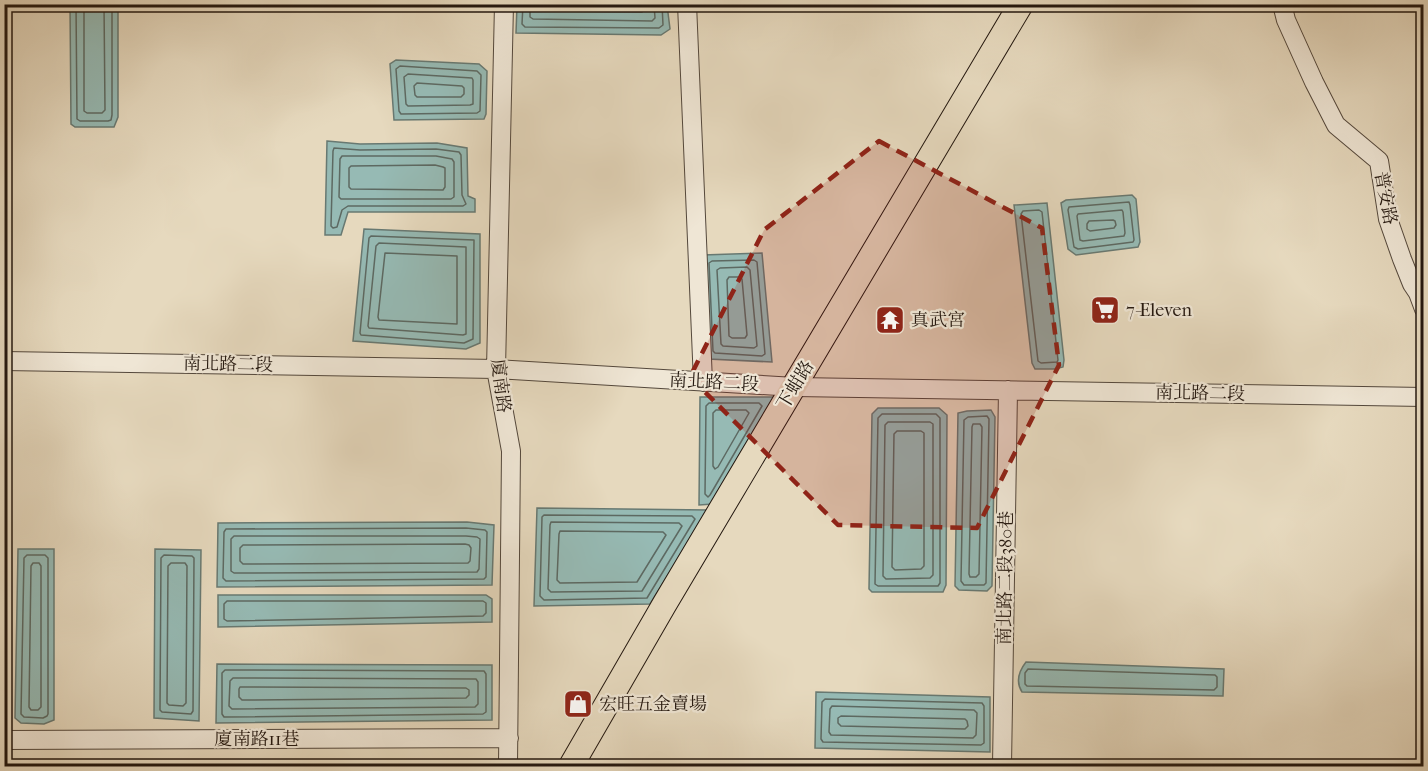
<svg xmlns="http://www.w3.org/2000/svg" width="1428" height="771" viewBox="0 0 1428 771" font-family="'IM FELL French Canon','Noto Serif TC',serif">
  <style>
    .water { fill: #96bab4; stroke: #687972; stroke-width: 1.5 }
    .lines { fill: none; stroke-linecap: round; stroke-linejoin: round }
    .shore { stroke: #5d6962; stroke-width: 1.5 }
    .minor-casing { stroke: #54483c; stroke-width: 20 }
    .major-casing { stroke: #241810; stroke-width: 26 }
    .minor { stroke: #efe6d5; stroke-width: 18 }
    .major { stroke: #e6d9be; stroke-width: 24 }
    .marked { fill: #8f2418; fill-opacity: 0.2; stroke: #8f2418; stroke-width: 4.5; stroke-dasharray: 12 8; stroke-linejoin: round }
    .labels { text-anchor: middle; stroke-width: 4.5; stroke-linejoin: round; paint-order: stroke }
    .street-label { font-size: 18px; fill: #241810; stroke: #efe6d5 }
    .poi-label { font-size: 18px; fill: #241810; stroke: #efe6d5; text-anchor: start }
  </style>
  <rect width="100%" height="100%" fill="#e6d9be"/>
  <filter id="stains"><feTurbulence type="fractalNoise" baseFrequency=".00333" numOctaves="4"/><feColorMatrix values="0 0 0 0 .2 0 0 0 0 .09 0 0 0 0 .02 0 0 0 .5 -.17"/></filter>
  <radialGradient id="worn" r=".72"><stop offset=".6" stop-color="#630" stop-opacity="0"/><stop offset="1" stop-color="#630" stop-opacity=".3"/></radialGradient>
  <!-- water -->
  <path class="water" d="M70,5h48v112l-4,10h-39l-4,-3z
    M517,5h150l3,24 -9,6 -145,-2z
    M396,60l83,4 8,7 -1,43 -2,5 -90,1 -4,-56z
    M327,141l33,3 77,-1 30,5 1,48 7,3v13h-127l-7,23h-16z
    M1132,195l4,4 4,43 -2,5 -62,8 -8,-6 -7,-46 5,-3z
    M1047,203l17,157 -1,7 -8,2h-20l-3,-6 -18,-158z
    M364,229l116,5v109l-14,6 -113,-8z
    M762,253l10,109 -64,-3 -5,-104z
    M700,397h75l-62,107 -14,1z
    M878,408h61l8,7 -1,170 -3,7h-71l-3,-3 3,-175z
    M991,410l4,7 -3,169 -5,5 -28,-1 -4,-4 3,-173 9,-2z
    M537,508l171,2 -58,94 -116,2z
    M467,522l27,3 -2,60 -275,2 1,-64z
    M18,549h36v171l-10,4 -23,-1 -6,-5z
    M155,549l46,1 -2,171 -45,-3z
    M218,595h268l6,4v23l-274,5z
    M1026,662l198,7 -1,27 -201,-4c-7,-11 -3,-21 4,-30z
    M217,664l275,1v55l-276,3z
    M816,692l174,5v55l-175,-4z"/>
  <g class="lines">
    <!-- shore -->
    <path class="shore" d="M76,4l1,115 3,2h28l3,-1 1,-5v-111
      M84,4v107l3,2h15l3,-3 -1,-106
      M523,4l-1,20 3,3 134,1 4,-3 -1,-21
      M530,4v13l3,2 119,2 3,-3 -1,-14
      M539,4l1,5 2,2 100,1 3,-2v-6
      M400,66l77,5 4,4 -1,36 -3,2 -76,1 -2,-3 -3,-42z
      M408,74l64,4 1,2v24l-3,1 -62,1 -2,-2 -2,-27z
      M417,83l45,3 2,2v6l-3,3h-44l-2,-2 -1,-9z
      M334,148l26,2 76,-1 23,3 2,3 1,40 4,9 -3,2h-115l-6,4 -5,17 -4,1 -2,-2 2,-75z
      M342,156h94l16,3 2,3v35l-3,2h-110l-2,-2 1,-38z
      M435,165l8,2 2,1v19l-2,3 -92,-1 -2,-2v-19l2,-2z
      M1129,202l1,3 4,35 -1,2 -55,7 -4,-2 -6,-37 1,-3z
      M1039,210l3,2 16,148 -1,2 -16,1 -3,-2 -17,-147 2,-3z
      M1122,210l1,2 2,21 -1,3 -41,5 -3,-1 -3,-24 1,-2z
      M1113,220l2,1 1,4 -2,3 -24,3 -3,-2v-5l2,-3z
      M371,236l103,4 -1,99 -9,4 -103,-8 -1,-2 9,-95z
      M379,243l87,4v87l-3,1 -94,-7 -1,-2 8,-80z
      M385,253l72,3v68l-78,-4 -1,-3z
      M754,260l3,2 8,92 -3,2 -47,-3 -2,-2 -4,-88 3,-2z
      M747,267l3,3 7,76 -3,2 -31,-2 -2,-2 -4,-74 3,-2z
      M729,277h10l3,2 5,56 -2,3h-13l-3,-2 -2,-56z
      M709,403h50l3,3 -52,89 -2,2 -3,-3 1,-88z
      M716,410h30l3,3 -31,54 -3,2 -2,-3v-53z
      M882,414h54l4,4v165l-2,3h-60l-3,-2 3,-166z
      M987,416l2,3 -3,164 -2,2h-20l-3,-4 3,-161 4,-3z
      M888,422h42l3,2v151l-3,3 -44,1 -3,-3 2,-151z
      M973,424h7l2,3 -3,147 -3,3h-6l-1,-3 3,-147z
      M897,431h24l3,2v133l-3,3 -26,1 -3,-3 2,-133z
      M544,515l148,1 3,3 -48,79 -103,2 -4,-4 2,-79z
      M551,522l128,1 3,3 -40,65 -91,1 -3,-3 2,-64z
      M466,528l19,2 2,2 -1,45 -2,2 -258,2 -3,-3 1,-46 2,-3z
      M560,531l103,1 3,3 -29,47 -77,1 -3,-3 2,-46z
      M466,536l11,1 3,2 -1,30 -2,3 -243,1 -3,-2v-32l3,-3z
      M465,544l4,1 2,3 -1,13 -2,2 -225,1 -3,-3v-13l3,-3z
      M27,555h18l3,3v156l-1,2 -4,2 -19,-1 -3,-3 3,-156z
      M164,555l28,1 2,2 -1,153 -2,3 -29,-2 -2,-2 1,-152z
      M33,563h6l2,3v141l-3,3h-7l-2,-3 2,-141z
      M171,563h14l2,3 -1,137 -3,3 -14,-1 -2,-2 1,-137z
      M227,601h256l3,2v10l-3,3 -256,5 -3,-2v-15z
      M1028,669l187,6 2,2v10l-3,3 -187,-4 -2,-2v-11z
      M225,670l259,1 2,3v38l-3,2 -259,3 -2,-3v-41z
      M233,678l243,1 2,3v22l-3,3 -243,2 -3,-3 1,-25z
      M240,687l226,1 3,2v5l-3,3 -224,2 -3,-3v-8z
      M825,699l157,4 2,3v37l-3,2 -158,-3 -2,-3 1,-37z
      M832,706l142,4 3,3 -1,22 -3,3 -142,-3 -2,-3 1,-23z
      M841,716l124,3 2,2 1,5 -3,3 -124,-3 -3,-3v-5z"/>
    <!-- minor casing -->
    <g class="minor-casing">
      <path id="minor" d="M504,4l-8,365 15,82 -3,315
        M687,4l16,378
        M1282,4l4,16 28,62 22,43 43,36 9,58 14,40 10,25 6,9 6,16
        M4,361l492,8 299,18 629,10
        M4,740l505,-2
        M1002,766l6,-376"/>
    </g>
    <!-- major casing -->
    <g class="major-casing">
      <path id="major" d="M571,766l93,-161 357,-601"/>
    </g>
    <!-- minor -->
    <use href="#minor" class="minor"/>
    <!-- major -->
    <use href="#major" class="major"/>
  </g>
  <!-- marked area -->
  <path class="marked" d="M879,141l163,87 17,137 -82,163 -139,-3 -148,-148 74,-147z"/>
  <!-- icons -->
  <defs>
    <g id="supermarket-square" transform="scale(1.5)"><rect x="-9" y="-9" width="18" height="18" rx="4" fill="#8f2418" stroke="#efe6d5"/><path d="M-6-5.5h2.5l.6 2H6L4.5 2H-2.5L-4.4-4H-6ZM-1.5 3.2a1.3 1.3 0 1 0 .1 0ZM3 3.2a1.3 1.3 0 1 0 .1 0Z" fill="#fff"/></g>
    <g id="temple-square" transform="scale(1.5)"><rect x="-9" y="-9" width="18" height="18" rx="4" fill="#8f2418" stroke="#efe6d5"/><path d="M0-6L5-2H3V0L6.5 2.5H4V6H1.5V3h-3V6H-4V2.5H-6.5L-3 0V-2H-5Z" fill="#fff"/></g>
    <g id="shop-square" transform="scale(1.5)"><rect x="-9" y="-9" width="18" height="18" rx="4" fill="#8f2418" stroke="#efe6d5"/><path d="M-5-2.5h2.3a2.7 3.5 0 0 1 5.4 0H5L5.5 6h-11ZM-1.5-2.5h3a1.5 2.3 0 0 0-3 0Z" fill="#fff"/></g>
  </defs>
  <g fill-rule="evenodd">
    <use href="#supermarket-square" x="1105" y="310"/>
    <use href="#temple-square" x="890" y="320"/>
    <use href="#shop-square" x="578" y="704"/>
  </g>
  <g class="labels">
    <!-- street labels -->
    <g class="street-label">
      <text transform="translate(1386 198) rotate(79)" y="6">普安路</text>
      <text transform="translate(228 364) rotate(1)" y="6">南北路二段</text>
      <text transform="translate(714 382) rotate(3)" y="6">南北路二段</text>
      <text transform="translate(795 385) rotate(-59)" y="6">下蚶路</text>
      <text transform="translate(501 386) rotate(83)" y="6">廈南路</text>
      <text transform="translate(1200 393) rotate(1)" y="6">南北路二段</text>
      <text transform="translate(1005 578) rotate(-89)" y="6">南北路二段380巷</text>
      <text x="257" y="745">廈南路11巷</text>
    </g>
    <!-- poi labels -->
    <g class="poi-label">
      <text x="1126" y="316">7-Eleven</text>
      <text x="911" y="326">真武宮</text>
      <text x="599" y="710">宏旺五金賣場</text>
    </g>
  </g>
  <!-- margin -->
  <rect width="1428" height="771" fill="none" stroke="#e6d9be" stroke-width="24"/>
  <rect x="6" y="6" width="1416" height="759" fill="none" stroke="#241810" stroke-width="3"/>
  <rect x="12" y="12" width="1404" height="747" fill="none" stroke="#241810" stroke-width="1.5"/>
  <rect width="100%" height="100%" filter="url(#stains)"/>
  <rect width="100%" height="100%" fill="url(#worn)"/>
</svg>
